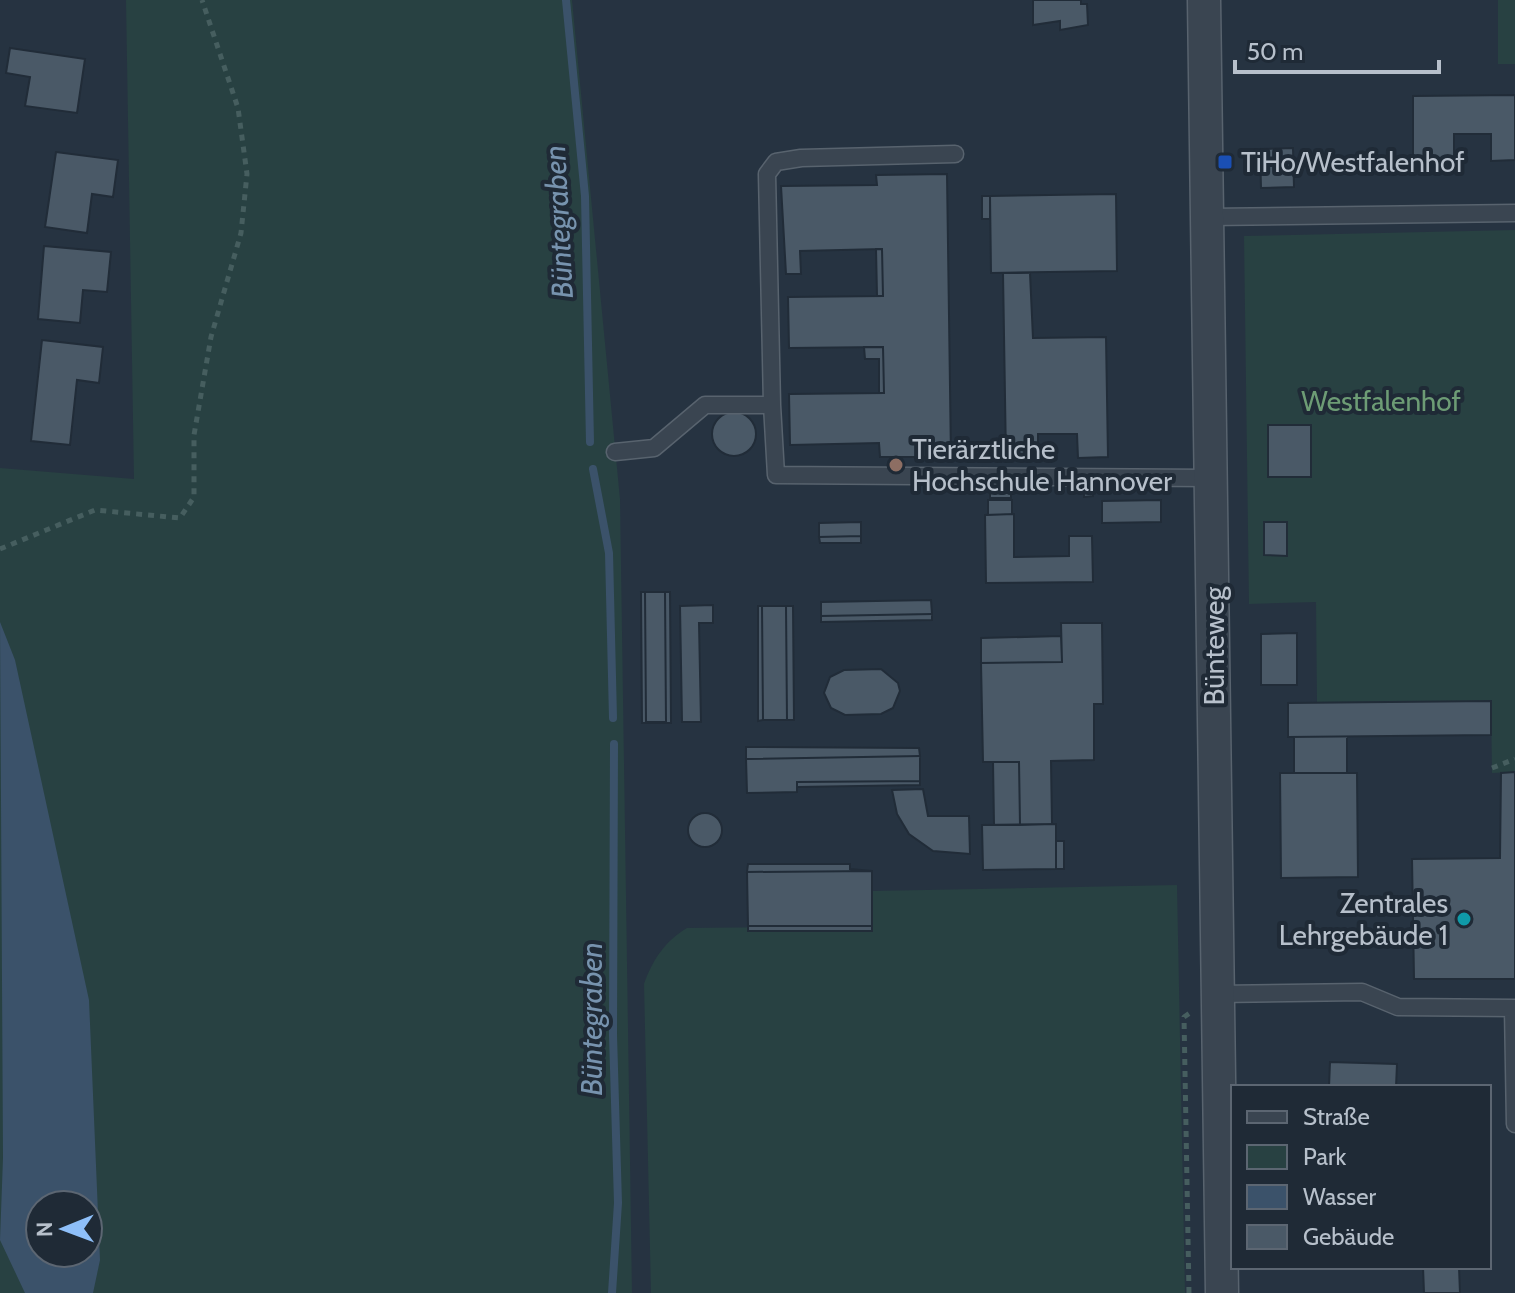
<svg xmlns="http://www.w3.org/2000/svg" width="1515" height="1293" viewBox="0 0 1515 1293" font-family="Cabin,sans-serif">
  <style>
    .green { fill: #284142; fill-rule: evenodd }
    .water { fill: #3b526a; fill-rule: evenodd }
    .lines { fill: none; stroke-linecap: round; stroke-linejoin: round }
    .stream { stroke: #3b526a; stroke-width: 8 }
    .building { fill: #4a5967; stroke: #212c38; stroke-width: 2 }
    .lane-casing { stroke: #58636e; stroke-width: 19 }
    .street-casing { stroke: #58636e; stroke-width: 35 }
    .path { stroke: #465e5f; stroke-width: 5; stroke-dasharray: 6 6; stroke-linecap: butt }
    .lane { stroke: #3a4551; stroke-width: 16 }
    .street { stroke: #3a4551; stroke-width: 32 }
    .transit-dot { fill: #1a4fb4; stroke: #1f2a36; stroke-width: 3 }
    .education-dot { fill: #8d6e63; stroke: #1f2a36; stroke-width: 3 }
    .culture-dot { fill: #0f9aa8; stroke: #1f2a36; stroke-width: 3 }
    .labels { text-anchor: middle; stroke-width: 8; stroke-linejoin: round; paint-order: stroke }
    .poi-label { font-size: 28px; fill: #b7c0cb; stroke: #1f2a36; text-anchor: start }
    .park-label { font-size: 28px; fill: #6d9c75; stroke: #1f2a36 }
    .street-label { font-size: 28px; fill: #b7c0cb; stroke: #1f2a36 }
    .water-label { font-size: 30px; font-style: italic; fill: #7793ae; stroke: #1f2a36 }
  </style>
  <rect width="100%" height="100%" fill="#263341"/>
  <!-- green -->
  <path class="green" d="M126,0h446l48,499 12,794h-632v-825l134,11zM40,1205h48v48h-48z
    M1498,0h17v64h-17z
    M1515,230v542l-23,1 -1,-72 -174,1 -1,-100 -67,2 -5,-368z
    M1177,885l8,408h-534l-7,-309c8,-23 21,-43 43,-56l184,-2 1,-35z"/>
  <!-- water -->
  <path class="water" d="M0,622l15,38 74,340 11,260 -7,33h-68l-25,-53 3,-82zM40,1205h48v48h-48z"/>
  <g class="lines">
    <!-- stream -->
    <path class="stream" d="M566,0l19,196 5,246
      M593,469l16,84 4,165
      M612,1293l6,-90 -5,-168 1,-291"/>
  </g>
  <!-- building -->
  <path class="building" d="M1033,0h48v4h6l1,21 -28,5v-9l-27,4z
    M10,48l75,11 -8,54 -52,-7 5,-29 -24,-4z
    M1515,95v65l-24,1v-27h-37v25h-41v-63z
    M1293,148l1,39 -33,1 -1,-39z
    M56,152l62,8 -5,37 -21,-3 -5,39 -42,-6z
    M947,174l4,283h-71l-1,-14 -89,2 -1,-51 95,-1 -1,-46 -94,1 -1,-51 95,-1 -1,-47 -82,2 1,23h-15l-5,-88 96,-1 -1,-10z
    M1116,194l1,77 -126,2 -1,-77z
    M982,196h8v23h-8z
    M44,246l67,6 -4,40 -24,-2 -3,33 -42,-4z
    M876,249h6l1,47h-6z
    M1003,273h27l3,65 73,-1 2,120 -30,1 -1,-24h-39v25h-32z
    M42,340l61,7 -4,36 -22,-3 -7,65 -39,-4z
    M864,347h19l1,46h-5v-34h-14z
    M712 434a22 22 0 1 1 44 0a22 22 0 1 1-44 0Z
    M1268,425h43v52h-43z
    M990,486h21v12h-21z
    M1084,488h9v8l-9,1z
    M988,500h24v14l-24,1z
    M1161,500v22l-59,1v-22z
    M1014,514v43l55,-1v-20h23l1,46 -107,1 -1,-68z
    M861,522v14l-42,1v-14z
    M1264,522h23v34l-23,-1z
    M861,536v7h-41l-1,-6z
    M641,592h4l1,130h20l-1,-130h5l1,131h-29z
    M645,592h20l1,130h-20z
    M931,600l1,14 -111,2v-14z
    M713,605v18h-14l2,99h-19l-2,-116z
    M758,606h4l1,114 -5,1z
    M762,606h24l1,114h-24z
    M786,606h7l1,114h-7z
    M932,614v6l-111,2v-6z
    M1061,623h41l1,81h-9v56l-43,1 1,63 -32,1 -1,-63h-36l-2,-99 81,-1z
    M1297,633v52h-36v-51z
    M1061,636l1,26 -81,1v-25z
    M881,669l17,14 2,8 -7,17 -12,6 -36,1 -14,-7 -7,-15 6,-16 14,-7z
    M1491,701v34l-203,2v-34z
    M1294,737h53v36h-53z
    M746,747l173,1 1,8 -174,3z
    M920,756v25l-123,1v10l-50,1 -1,-34z
    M993,762h26l1,63h-26z
    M1515,772v207h-101l-2,-120 88,-1 1,-85z
    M1280,773h77l1,104 -77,1z
    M920,781v4l-123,2v-5z
    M923,789l5,27h41l1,38 -37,-3 -24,-17 -12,-20 -5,-24z
    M688 830a17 17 0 1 1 34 0a17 17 0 1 1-34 0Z
    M1056,824v45l-73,1 -1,-45z
    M1056,841h8v28h-8z
    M748,864h102v5l22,2 -125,1z
    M872,871v55h-124l-1,-54z
    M748,926h124v5h-124z
    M1330,1062l67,2 -1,23h-67z
    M1423,1267h36l1,26h-36z"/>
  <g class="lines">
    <!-- lane casing -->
    <g class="lane-casing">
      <path id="lane" d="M1209,217l306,-4
        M772,405l-5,-231 9,-12 25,-4 154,-4
        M615,452l39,-4 51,-43h67l4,70 436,3
        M1218,994l144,-2 36,15 117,1
        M1513,1008l2,116"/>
    </g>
    <!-- street casing -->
    <g class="street-casing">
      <path id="street" d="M1204,0l18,1293"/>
    </g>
    <!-- path -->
    <path class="path" d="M0,549l95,-39 85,8 14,-21v-62l17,-98 30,-104 6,-59 -9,-66 -36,-108
      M1492,768l23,-9
      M1189,1293l-5,-276 6,-4"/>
    <!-- lane -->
    <use href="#lane" class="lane"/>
    <!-- street -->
    <use href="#street" class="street"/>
  </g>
  <!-- markers -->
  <rect class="transit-dot" x="1217" y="154" width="16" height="16" rx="4"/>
  <circle class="education-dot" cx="896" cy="465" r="8"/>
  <circle class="culture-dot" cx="1464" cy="919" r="8"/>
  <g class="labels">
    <!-- poi labels -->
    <g class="poi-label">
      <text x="1241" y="172">TiHo/Westfalenhof</text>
      <text x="912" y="459">Tierärztliche<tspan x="912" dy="32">Hochschule Hannover</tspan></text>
      <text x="1448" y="913" text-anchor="end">Zentrales<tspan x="1448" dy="32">Lehrgebäude 1</tspan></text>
    </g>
    <!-- park labels -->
    <g class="park-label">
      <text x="1381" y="411">Westfalenhof</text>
    </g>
    <!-- street labels -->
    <g class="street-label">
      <text transform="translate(1214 646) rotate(-90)" y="10">Bünteweg</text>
    </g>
    <!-- water labels -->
    <g class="water-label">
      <text transform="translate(559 222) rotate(-93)" y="10">Büntegraben</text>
      <text transform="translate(592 1019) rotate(-90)" y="10">Büntegraben</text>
    </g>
  </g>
  <!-- legend -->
  <rect x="1231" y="1085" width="260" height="184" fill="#1f2a36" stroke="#5c6672" stroke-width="2"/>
  <rect x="1247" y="1111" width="40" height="12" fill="#3a4551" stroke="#5c6672" stroke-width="2"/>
  <text x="1303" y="1125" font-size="24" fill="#b7c0cb">Straße</text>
  <rect x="1247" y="1145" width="40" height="24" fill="#284142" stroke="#5c6672" stroke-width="2"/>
  <text x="1303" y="1165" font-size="24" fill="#b7c0cb">Park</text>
  <rect x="1247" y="1185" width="40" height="24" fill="#3b526a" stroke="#5c6672" stroke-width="2"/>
  <text x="1303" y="1205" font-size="24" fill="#b7c0cb">Wasser</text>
  <rect x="1247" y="1225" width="40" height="24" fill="#4a5967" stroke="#5c6672" stroke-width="2"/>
  <text x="1303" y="1245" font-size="24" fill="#b7c0cb">Gebäude</text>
  <!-- north arrow -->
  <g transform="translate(64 1229) rotate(269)"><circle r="38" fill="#1f2a36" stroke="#5c6672" stroke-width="2"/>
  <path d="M0-6L14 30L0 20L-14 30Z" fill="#8ebff9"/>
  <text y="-12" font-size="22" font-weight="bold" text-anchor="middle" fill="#b7c0cb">N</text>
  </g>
  <!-- scale -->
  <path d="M1235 60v12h204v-12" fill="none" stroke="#b7c0cb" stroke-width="4"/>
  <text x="1247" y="60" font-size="24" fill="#b7c0cb" stroke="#1f2a36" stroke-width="6" paint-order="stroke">50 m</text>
</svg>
